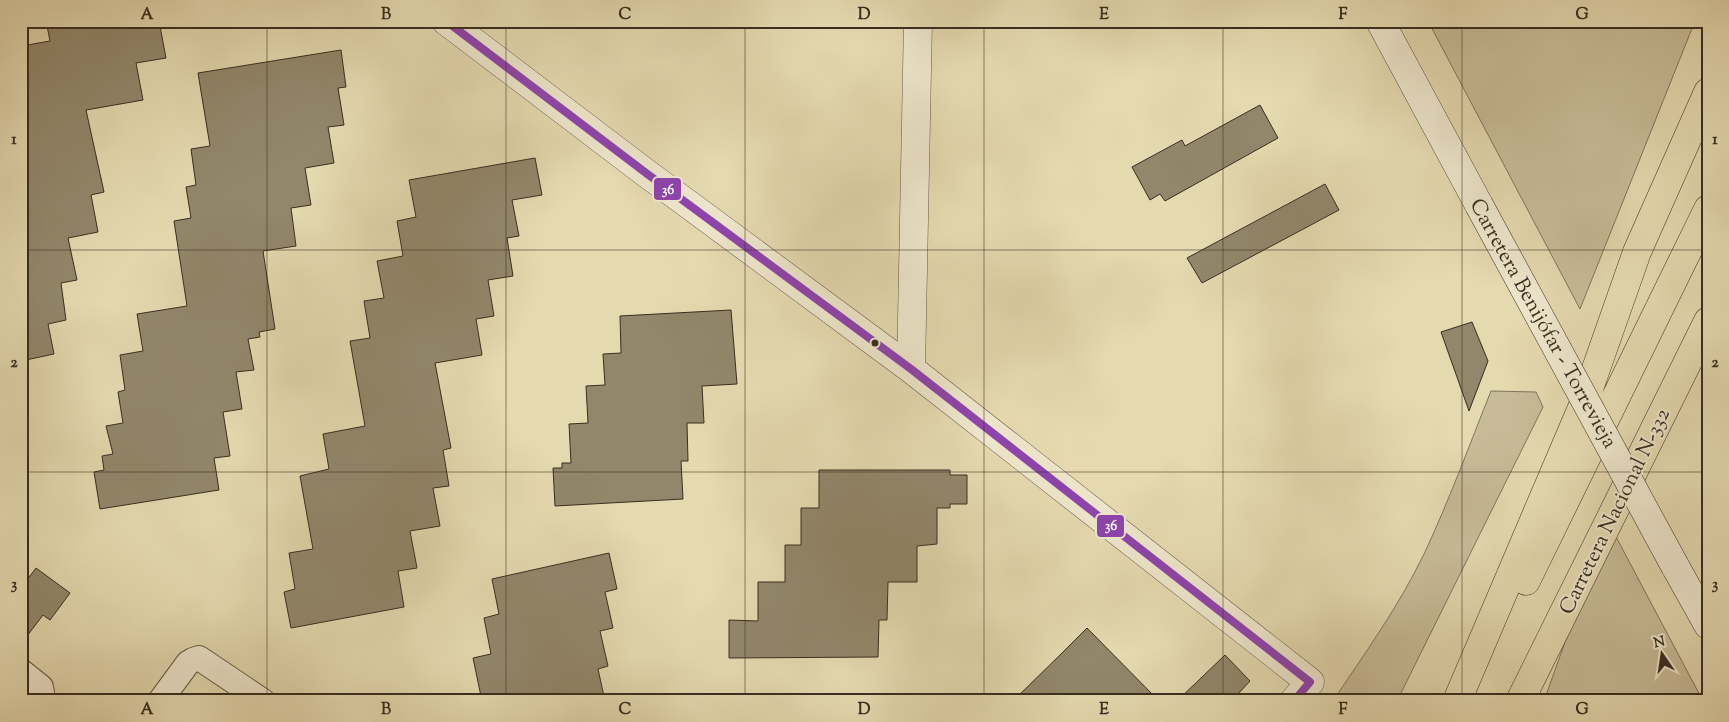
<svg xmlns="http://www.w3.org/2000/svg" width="1729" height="722" viewBox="0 0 1729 722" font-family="'Sorts Mill Goudy',serif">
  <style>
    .green { fill: #c8bc98; stroke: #80755c }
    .building { fill: #92876b; stroke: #382e20 }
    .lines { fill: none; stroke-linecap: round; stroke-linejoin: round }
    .lane-casing { stroke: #635944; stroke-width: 26 }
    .street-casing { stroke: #635944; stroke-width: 29 }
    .secondary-casing { stroke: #382e20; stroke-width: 29 }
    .highway-casing { stroke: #382e20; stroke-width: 29 }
    .lane { stroke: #eee6cc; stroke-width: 24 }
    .street { stroke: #eee6cc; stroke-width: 28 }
    .secondary { stroke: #eee6cc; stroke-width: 28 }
    .highway { stroke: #e5d9b0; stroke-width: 28 }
    .secondary-bridge-casing { stroke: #382e20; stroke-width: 29; stroke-linecap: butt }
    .secondary-bridge { stroke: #eee6cc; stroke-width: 28 }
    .bus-1-casing { stroke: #eee6cc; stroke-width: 11 }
    .bus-1 { stroke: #8e44ad; stroke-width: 8 }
    .grid { fill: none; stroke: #382e20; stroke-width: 1; stroke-opacity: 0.55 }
    .bus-dot { fill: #382e20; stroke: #eee6cc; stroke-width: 2 }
    .labels { text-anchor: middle; stroke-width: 4; stroke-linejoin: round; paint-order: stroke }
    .street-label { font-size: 21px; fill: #382e20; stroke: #eee6cc }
    .line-badge { stroke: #eee6cc; stroke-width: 2 }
    .badge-label { font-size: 14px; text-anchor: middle; font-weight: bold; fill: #fff }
    .neatline { fill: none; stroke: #382e20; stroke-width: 2 }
    .grid-label { font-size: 16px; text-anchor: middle; font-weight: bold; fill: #382e20 }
  </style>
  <rect width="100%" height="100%" fill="#e5d9b0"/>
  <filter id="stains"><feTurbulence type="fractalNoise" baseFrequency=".004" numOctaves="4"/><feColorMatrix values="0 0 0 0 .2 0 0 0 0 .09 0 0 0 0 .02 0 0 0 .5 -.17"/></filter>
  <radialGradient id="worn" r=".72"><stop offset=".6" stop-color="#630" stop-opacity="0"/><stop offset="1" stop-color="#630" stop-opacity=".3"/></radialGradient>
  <!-- green -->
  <path class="green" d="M1428,21h267l-115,288z
    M1491,391l45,1 7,15 -146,294h-64c32,-48 66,-95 91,-147 25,-53 45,-108 67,-163z
    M1614,533l89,168h-159l26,-73z"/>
  <!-- building -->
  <path class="building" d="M46,21h113l7,37 -30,5 7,37 -57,10 18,82 -13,3 7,37 -30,6 9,42 -16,3 5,37 -18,4 6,30 -33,7v-276l8,-1 -7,-38 28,-5z
    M341,50l5,37 -8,1 6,37 -16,2 6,36 -29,5 6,37 -20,3 5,38 -33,5 12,78 -16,3 1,5 -12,2 6,31 -18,2 6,37 -19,3 7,44 -16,2 5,32 -119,19 -6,-37 10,-2 -2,-14 11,-2 -7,-28 17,-3 -5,-31 7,-2 -5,-35 23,-4 -6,-37 50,-8 -13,-85 17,-3 -5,-31 10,-2 -5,-36 19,-3 -12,-73z
    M1260,105l18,33 -113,63 -5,-7 -10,6 -18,-33 50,-27 3,6z
    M535,158l7,37 -30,5 7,36 -12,2 6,38 -25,4 6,36 -18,3 6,36 -47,8 16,85 -8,2 6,36 -16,2 7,38 -30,5 7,37 -19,3 6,36 -113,21 -7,-36 11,-3 -6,-36 24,-4 -13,-73 29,-7 -6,-35 42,-8 -15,-85 20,-3 -6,-37 20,-3 -7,-37 26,-5 -6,-35 19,-4 -7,-37z
    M1325,184l14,26 -137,73 -15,-25z
    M731,310l6,74 -35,2 2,37h-17l1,38h-7l2,38 -128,7 -2,-38h9v-5h9l-2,-39 19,-1 -2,-37 19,-1 -2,-31 18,-1 -1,-37z
    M1472,322l16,39 -19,50 -28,-79z
    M819,470h131v5h17v29h-17v4h-13v36l-20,2v36h-29l-1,38h-8l-1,37 -149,1v-38l29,1v-39h27v-37h16v-37h18z
    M609,553l8,36 -12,3 8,36 -13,3 8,35 -10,3 7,32h-123l-9,-43 18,-4 -7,-36 15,-4 -7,-35z
    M36,568l34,25 -20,27 -7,-5 -22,29v-56z
    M1087,628l72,73h-146l49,-48z
    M1225,655l25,26 -12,13 -7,7h-54z"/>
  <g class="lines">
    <!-- lane casing -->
    <g class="lane-casing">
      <path id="lane" d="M21,671l20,16 1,6 -4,8
        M160,701l28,-38 5,-3 6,-2 64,43"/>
    </g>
    <!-- street casing -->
    <g class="street-casing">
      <path id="street" d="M446,21l200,152 265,196 399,313 -16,19
        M911,369l7,-348"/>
    </g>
    <!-- secondary casing -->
    <g class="secondary-casing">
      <path id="secondary" d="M1380,21l99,184
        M1675,566l33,59"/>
    </g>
    <!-- highway casing -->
    <g class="highway-casing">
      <path id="highway" d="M1526,581l182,-372
        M1457,701l127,-298 53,-151 71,-160
        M1520,701l188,-380"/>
    </g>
    <!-- lane -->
    <use href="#lane" class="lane"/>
    <!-- street -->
    <use href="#street" class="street"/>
    <!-- secondary -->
    <use href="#secondary" class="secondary"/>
    <!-- highway -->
    <use href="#highway" class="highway"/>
    <!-- secondary-bridge casing -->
    <g class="secondary-bridge-casing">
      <path id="secondary-bridge" d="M1479,205l196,361"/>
    </g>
    <!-- secondary-bridge -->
    <use href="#secondary-bridge" class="secondary-bridge"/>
    <!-- bus-1 casing -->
    <g class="bus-1-casing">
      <path id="bus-1" d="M446,21l200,152 265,196 399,313 -16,19"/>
    </g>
    <!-- bus-1 -->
    <use href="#bus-1" class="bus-1"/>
  </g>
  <!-- grid -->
  <path class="grid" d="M267,21v680M506,21v680M745,21v680M984,21v680M1223,21v680M1462,21v680M21,250h1687M21,472h1687"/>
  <!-- markers -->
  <circle class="bus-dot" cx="875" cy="343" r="4.5"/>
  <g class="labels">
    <!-- street labels -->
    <g class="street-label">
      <text transform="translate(1544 323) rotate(61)" y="7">Carretera Benijófar - Torrevieja</text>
      <text transform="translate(1614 511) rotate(-64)" y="7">Carretera Nacional N-332</text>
    </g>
  </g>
  <g class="line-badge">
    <rect x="653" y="177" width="29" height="24" rx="5" fill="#8e44ad"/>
    <rect x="1096" y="514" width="29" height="24" rx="5" fill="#8e44ad"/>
  </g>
  <g class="badge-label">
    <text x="668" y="194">36</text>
    <text x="1111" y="530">36</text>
  </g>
  <!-- margin -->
  <rect width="1729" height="722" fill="none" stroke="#e5d9b0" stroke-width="55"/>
  <!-- north arrow -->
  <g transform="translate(1662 654) rotate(347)" stroke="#eee6cc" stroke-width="4" paint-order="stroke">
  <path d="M0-4L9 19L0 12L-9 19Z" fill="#382e20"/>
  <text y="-8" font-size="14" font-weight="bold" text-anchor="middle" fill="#382e20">N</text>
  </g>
  <rect x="28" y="28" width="1674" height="666" class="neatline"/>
  <g class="grid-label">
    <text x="147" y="19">A</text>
    <text x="386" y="19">B</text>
    <text x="625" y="19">C</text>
    <text x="864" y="19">D</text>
    <text x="1104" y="19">E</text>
    <text x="1343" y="19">F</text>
    <text x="1582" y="19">G</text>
    <text x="14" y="144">1</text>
    <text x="1715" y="144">1</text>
    <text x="14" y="367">2</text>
    <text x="1715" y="367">2</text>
    <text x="14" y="589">3</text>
    <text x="1715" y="589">3</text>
    <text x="147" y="714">A</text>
    <text x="386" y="714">B</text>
    <text x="625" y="714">C</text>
    <text x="864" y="714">D</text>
    <text x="1104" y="714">E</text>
    <text x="1343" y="714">F</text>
    <text x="1582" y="714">G</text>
  </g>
  <rect width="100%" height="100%" filter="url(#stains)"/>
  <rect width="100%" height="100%" fill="url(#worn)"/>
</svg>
